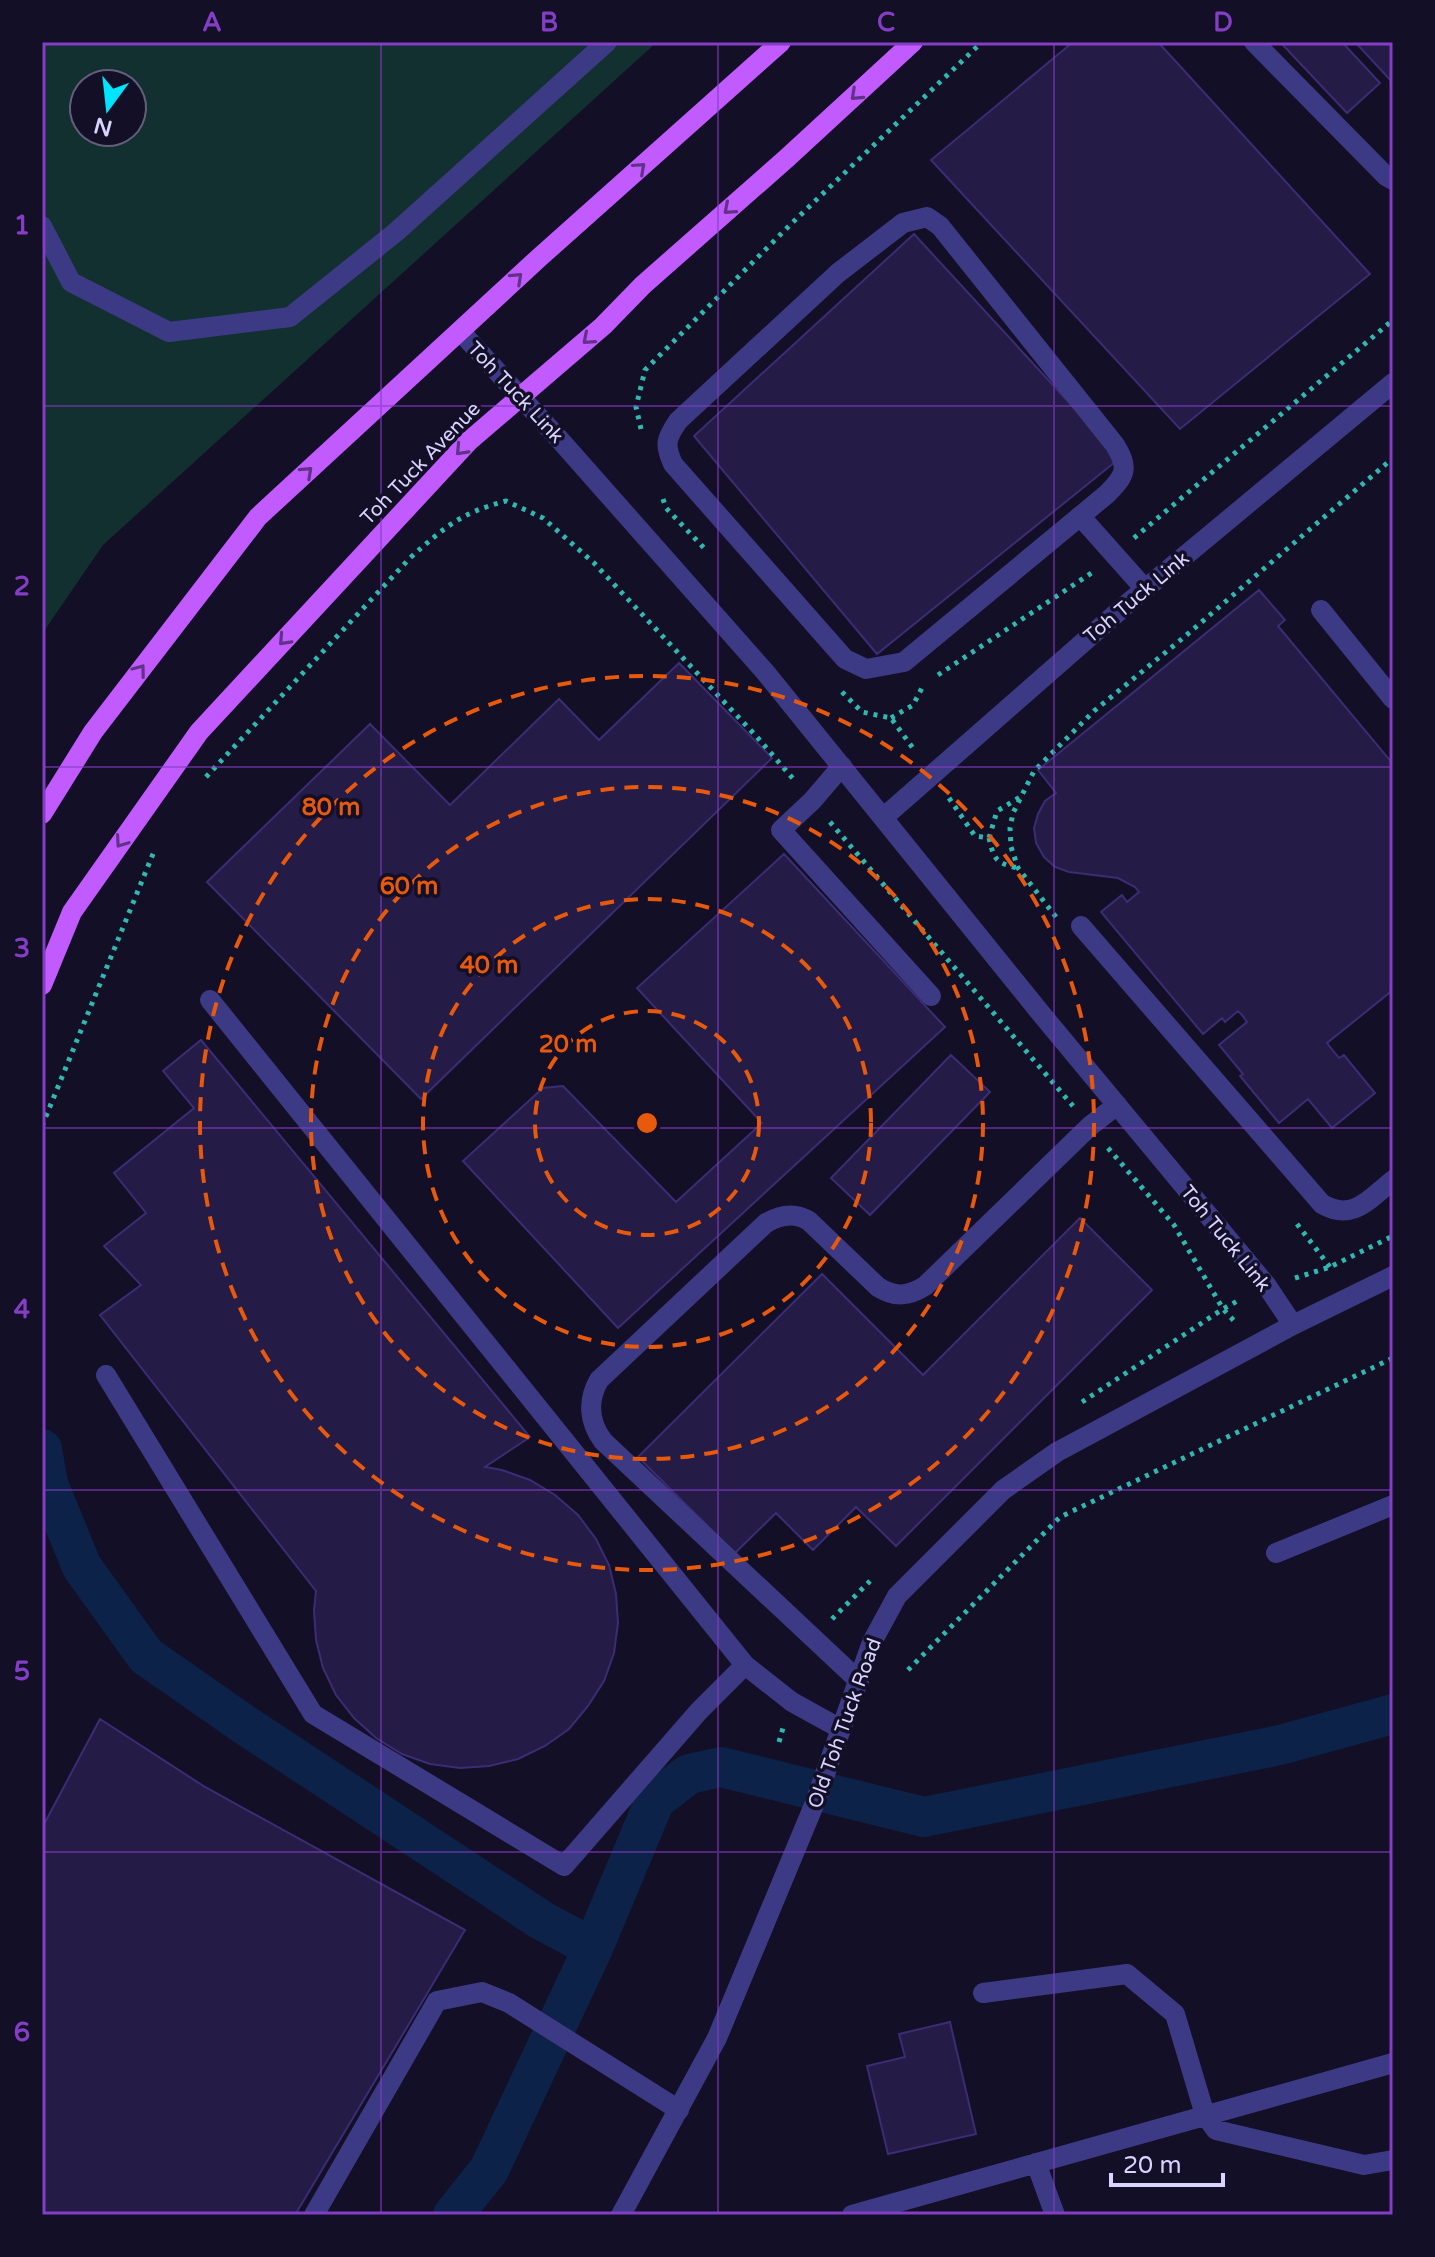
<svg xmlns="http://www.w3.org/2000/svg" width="1435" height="2257" viewBox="0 0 1435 2257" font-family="'Varela Round',sans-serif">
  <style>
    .green { fill: #12302f; fill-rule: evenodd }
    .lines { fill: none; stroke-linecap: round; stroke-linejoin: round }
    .canal { stroke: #0c2248; stroke-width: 40 }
    .building { fill: #241b47; stroke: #3b2d73; stroke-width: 2 }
    .path { stroke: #2fb8b0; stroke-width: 5; stroke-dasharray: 4 6; stroke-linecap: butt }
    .service { stroke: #3d3a85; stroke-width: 20 }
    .tertiary { stroke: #3d3a85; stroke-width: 20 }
    .primary { stroke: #c25bff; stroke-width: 20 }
    .oneway { stroke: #623188 }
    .grid { fill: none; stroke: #843dc5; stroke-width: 2; stroke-opacity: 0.55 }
    .ring { fill: none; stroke: #e8590c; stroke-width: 4; stroke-dasharray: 14 10 }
    .labels { text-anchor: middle; stroke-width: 7; stroke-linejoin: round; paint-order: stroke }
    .street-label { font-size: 20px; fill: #d9d4ff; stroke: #130f26 }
    .centre { fill: #e8590c; stroke: #130f26; stroke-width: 4 }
    .ring-label { font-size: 24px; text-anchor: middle; font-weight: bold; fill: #e8590c; stroke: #130f26; stroke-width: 7; stroke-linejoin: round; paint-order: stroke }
    .neatline { fill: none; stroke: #843dc5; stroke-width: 3 }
    .grid-label { font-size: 26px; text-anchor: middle; font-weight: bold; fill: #843dc5 }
  </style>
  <rect width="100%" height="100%" fill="#130f26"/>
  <!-- green -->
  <path class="green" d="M42,42h615l-554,503 -61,89zM84,84h48v48h-48z"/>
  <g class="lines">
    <!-- canal -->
    <path class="canal" d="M42,1449l6,35 34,83 64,89 99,69 296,195 52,28 62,-148 34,-26 32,-7 203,50 356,-72 113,-31
      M453,2215l36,-45 104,-222"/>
  </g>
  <!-- building -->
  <path class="building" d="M1073,42h85l212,232 -190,155 -249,-269z
    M1280,42h62l38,41 -33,30z
    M1355,42h38v41z
    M914,234l206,224 -243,196 -183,-218z
    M1259,590l26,30 -7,6 115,138v226l-66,53 12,15 5,-3 31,38 -43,35 -24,-29 -29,24 -39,-47 3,-2 -24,-29 28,-23 -5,-7 -4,-4 -13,11 -3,-4 -19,16 -102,-122 21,-17 5,7 12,-10 -4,-5 -17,-9 -49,-6 -14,-5 -11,-10 -8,-14 -2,-15 4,-14 7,-13 11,-8 -18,-23z
    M679,663l93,95 -351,341 -214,-217 163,-158 80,81 109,-106 40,41z
    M784,854l161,173 -327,301 -155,-167 80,-73 20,-2 113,116 86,-79 -125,-135z
    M201,1040l329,397 -45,30 17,3 28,10 25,15 23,20 18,24 13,26 7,29 2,29 -4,30 -10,28 -16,25 -19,23 -24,17 -27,13 -29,7 -29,2 -30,-4 -28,-10 -26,-16 -22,-20 -18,-23 -13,-27 -7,-28 -2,-30 2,-19 -216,-276 41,-30 -37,-39 42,-33 -32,-40 80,-65 -31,-37z
    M951,1055l39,37 -120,123 -39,-37z
    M1080,1218l72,72 -256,256 -40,-39 -43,43 -37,-37 -41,40 -97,-96 184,-183 101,101z
    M100,1719l105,68 260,143 -170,285h-253v-387z
    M950,2022l26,112 -88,20 -21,-88 38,-9 -6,-23z"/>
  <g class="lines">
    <!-- path -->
    <path class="path" d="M641,429l-5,-22 9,-37 147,-147 190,-181
      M663,499l3,9 39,41
      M1134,538l259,-218
      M938,675l155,-103
      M842,692l20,20 29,6 24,33
      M891,718l22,-13 10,-19
      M206,777l204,-219c35,-31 50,-45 96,-57l37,17 51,45 163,174 38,44
      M949,798l26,38 14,2c5,22 7,25 29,30
      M830,822l243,284
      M989,838l8,-27 25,-15
      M1056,917l-38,-49 -7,-21 -1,-19 3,-15 21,-42 60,-60 89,-73 210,-180
      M42,1126l113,-277
      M1108,1148l66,77 49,84 13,14
      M1297,1224l33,43
      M1295,1278l35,-11 63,-31
      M1082,1402l141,-93 18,-10
      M832,1619l38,-38
      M908,1670l152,-153 333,-159
      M779,1742l4,-14"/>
    <!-- service -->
    <path class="service" d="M1254,42l132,134 7,4
      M927,217l13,9 175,219c14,23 11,30 -8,49l-203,168 -38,7 -21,-10 -172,-195c-9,-20 -7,-25 5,-43l160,-148 65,-50z
      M42,226l29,56 98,50 121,-15 106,-85 211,-190
      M1080,516l65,73
      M1321,610l72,89
      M842,766l-30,35 -31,29 150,166
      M1081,926l241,278c31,18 47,-5 71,-24
      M210,1000l535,665 47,37 49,27
      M106,1375l207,339 251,152 135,-155 46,-46
      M1276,1553l117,-48
      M859,1681l-256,-240c-14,-19 -16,-40 -4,-61l167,-157c14,-8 29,-11 43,-2l69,66c17,11 31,9 47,-1l165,-160 27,-21
      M983,1993l144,-19 48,40 30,101 11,15 148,35 29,-5
      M1036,2163l19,52
      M314,2215l123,-214 45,-9 27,11 170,107
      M852,2215l541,-152"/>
    <!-- tertiary -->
    <path class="tertiary" d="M460,331l100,109 206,233 277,343 224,270 26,39
      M884,817l243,-213 266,-221
      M621,2215l96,-177 97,-233 58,-163 25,-46 106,-106 54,-38 236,-127 100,-49"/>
    <!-- primary -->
    <path class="primary" d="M42,814l51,-82 165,-215 283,-261 240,-214
      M42,985l30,-73 127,-180 270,-291 134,-115 40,-41 144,-127 126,-116"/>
  </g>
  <!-- one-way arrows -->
  <defs><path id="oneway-chevron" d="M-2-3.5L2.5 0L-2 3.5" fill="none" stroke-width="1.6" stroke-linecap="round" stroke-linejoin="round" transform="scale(2)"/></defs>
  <g class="oneway">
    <use href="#oneway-chevron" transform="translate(856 95) rotate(137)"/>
    <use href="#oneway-chevron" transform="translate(640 168) rotate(-42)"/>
    <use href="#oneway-chevron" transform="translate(729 209) rotate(139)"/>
    <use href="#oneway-chevron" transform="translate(517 278) rotate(-43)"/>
    <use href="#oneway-chevron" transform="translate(588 339) rotate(139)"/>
    <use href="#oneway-chevron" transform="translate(461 450) rotate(133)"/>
    <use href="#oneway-chevron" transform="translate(307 472) rotate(-43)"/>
    <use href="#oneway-chevron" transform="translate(284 640) rotate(133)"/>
    <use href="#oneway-chevron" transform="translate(140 670) rotate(-53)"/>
    <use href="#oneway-chevron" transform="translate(121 842) rotate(125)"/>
  </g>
  <!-- grid -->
  <path class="grid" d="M381,42v2173M718,42v2173M1054,42v2173M42,406h1351M42,767h1351M42,1128h1351M42,1490h1351M42,1852h1351"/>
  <!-- distance rings -->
  <g class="ring">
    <circle cx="647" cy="1123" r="112"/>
    <circle cx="647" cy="1123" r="224"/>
    <circle cx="647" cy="1123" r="336"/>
    <circle cx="647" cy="1123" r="447"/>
  </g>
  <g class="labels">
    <!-- street labels -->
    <g class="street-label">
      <text transform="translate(516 392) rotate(47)" y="7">Toh Tuck Link</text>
      <text transform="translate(420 463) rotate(-46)" y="7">Toh Tuck Avenue</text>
      <text transform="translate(1136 597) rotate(-40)" y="7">Toh Tuck Link</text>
      <text transform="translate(1226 1238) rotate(51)" y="7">Toh Tuck Link</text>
      <text transform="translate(844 1723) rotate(-70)" y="7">Old Toh Tuck Road</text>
    </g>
  </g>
  <circle cx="647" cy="1123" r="12" class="centre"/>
  <g class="ring-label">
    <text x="331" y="815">80 m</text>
    <text x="409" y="894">60 m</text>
    <text x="489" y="973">40 m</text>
    <text x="568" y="1052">20 m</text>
  </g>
  <!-- border -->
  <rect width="1435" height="2257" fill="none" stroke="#130f26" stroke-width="88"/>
  <!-- north arrow -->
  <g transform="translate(108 108) rotate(195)"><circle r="38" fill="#130f26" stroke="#625e7d" stroke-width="2"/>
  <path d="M0-6L14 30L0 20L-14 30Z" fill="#00e5ff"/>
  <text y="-12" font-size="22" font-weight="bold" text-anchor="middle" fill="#d9d4ff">N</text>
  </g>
  <!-- scale -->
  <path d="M1111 2173v12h112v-12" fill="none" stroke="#d9d4ff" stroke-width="4"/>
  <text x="1123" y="2173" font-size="24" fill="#d9d4ff" stroke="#130f26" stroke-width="6" paint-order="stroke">20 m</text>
  <rect x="44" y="44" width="1347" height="2169" class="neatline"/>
  <g class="grid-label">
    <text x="212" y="31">A</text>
    <text x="549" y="31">B</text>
    <text x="886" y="31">C</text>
    <text x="1223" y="31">D</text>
    <text x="22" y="234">1</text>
    <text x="22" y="595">2</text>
    <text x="22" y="957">3</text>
    <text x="22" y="1318">4</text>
    <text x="22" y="1680">5</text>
    <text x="22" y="2041">6</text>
  </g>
</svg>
